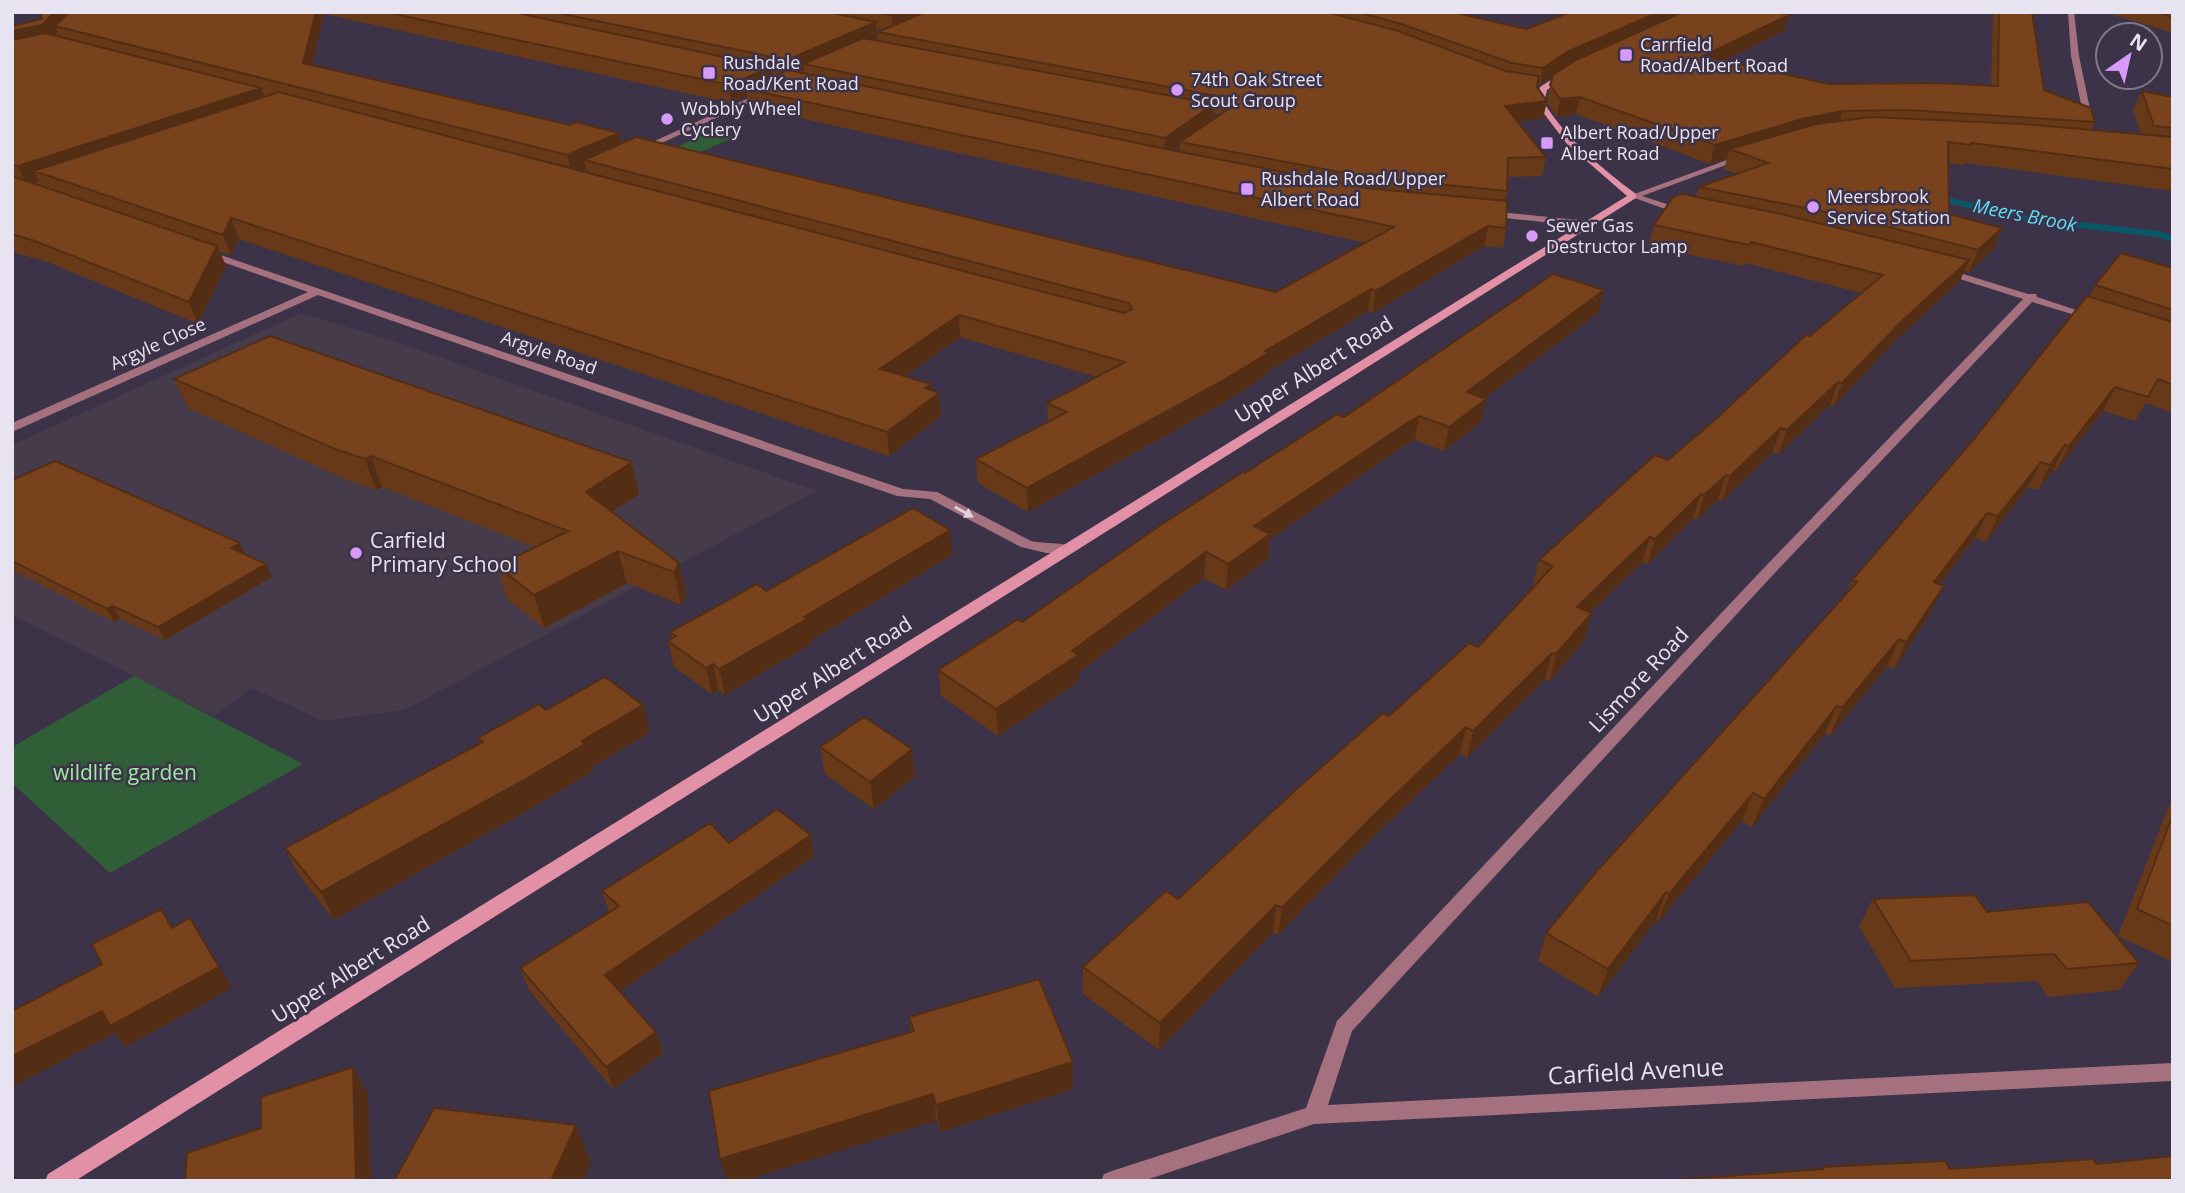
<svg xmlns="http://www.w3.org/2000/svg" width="2185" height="1193" viewBox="0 0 2185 1193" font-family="'Open Sans',sans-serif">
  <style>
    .education { fill: #463b4b }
    .green { fill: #305e36 }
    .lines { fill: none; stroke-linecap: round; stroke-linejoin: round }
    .stream { fill: #0a5867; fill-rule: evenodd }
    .street { fill: #a5717e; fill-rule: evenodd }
    .secondary { fill: #e290a5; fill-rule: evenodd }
    .wall { fill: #673919; fill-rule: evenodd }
    .shaded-wall { fill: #542e14 }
    .building { fill: #78421d; stroke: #542e14; stroke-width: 2 }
    .oneway { fill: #ded2df }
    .poi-dot { fill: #d69bfa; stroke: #3c3348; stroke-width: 2.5 }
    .labels { text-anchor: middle; stroke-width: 5; stroke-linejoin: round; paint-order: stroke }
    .far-poi-label { font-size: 18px; fill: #e8e3f0; stroke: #3c3348; text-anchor: start }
    .far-street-label { font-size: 18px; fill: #e8e3f0; stroke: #3c3348 }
    .far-water-label { font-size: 19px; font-style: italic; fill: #5cdefc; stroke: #3c3348 }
    .street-label { font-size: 21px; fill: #e8e3f0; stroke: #3c3348 }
    .poi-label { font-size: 21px; fill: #e8e3f0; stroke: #3c3348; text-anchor: start }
    .park-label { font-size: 21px; fill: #9de8a4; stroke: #3c3348 }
    .near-street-label { font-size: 24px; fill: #e8e3f0; stroke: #3c3348 }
  </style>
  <rect width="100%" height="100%" fill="#3c3348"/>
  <!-- education -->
  <path class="education" d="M301,313l90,27 426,151 -413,219 -81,11 -71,-33 -38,28 -202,-101v-170z"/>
  <!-- green -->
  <path class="green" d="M712,131l23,6 -100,43 -18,-6z
    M134,676l169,88 -193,109 -98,-90v-36z"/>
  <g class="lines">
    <!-- stream -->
    <path class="stream" d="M1930,193l97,23 132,15 14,5v6l-16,-5 -130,-15 -100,-24v-4z"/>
    <!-- street -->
    <path class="street" d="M2068,12h6l5,44 14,67 -4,2 -4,-2 -14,-67z
      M760,93l7,2 -123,56 -7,-2z
      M1738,156l7,2 -103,38 43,14v4h-6l-50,-18z
      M1489,211l100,10 5,3 -5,3 -103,-11 -2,-2z
      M206,250l697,239 34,3 94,49c13,3 38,1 47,8l-7,4h-25l-25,-6 -91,-48 -33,-3 -579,-201 -306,137v-9l296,-131 -105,-37 -2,-2z
      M1941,269h6l81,25h8l1,3 60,20 -5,3 -60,-18 -261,275 -419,454 -24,74 845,-42v18l-859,43 -171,57h-42l3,-7 8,-3 194,-63 31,-87 424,-450 262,-272 -82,-26z"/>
    <!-- secondary -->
    <path class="secondary" d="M1563,72l7,2 -23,16 -3,13c24,37 57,65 92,91v4l-1561,983h-30l3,-7 1579,-978 -60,-52 -31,-41 4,-16z"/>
  </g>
  <!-- wall -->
  <path class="wall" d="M41,12h1411l74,17 262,-14h1l-5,16 -61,30 106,23 162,2 2,-74h39l12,78 51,32 -4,8 50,4 -8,-24 9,-19 31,6v94l-208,-28 -1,2 -16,-2 1,51 53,14 -9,22 -24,22 -5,-1 -4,10 -66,61 -60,64 -4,-1 -51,49 -6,-2 -51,49 -4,-2 -21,21 -4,-2 -45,46 -6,-2 -51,50 -6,27 -35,42 -5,-2 -78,79 -7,-4 -91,87 -91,94 -5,-3 -114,118 -76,-56v-27l95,-68 211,-183 89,-69 56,-61 -1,-1 6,-25 129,-100 193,-167 -116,-30 -2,3 -95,-20 6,-21 42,-28 3,-10 37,-13 -12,-5 3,-10 -17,5 -134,-50 -19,3 -10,-15 5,-25 -12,8h-3v2l10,14 -4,17 -26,4 29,35 -4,19 -34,1 -1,14 -2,10 1,27 -3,20 -19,-2 -111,67 -5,-2 -40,24 -61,37 -1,3 -44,29 -194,108 -50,-29 -2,-24 72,-37 -1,-19 50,-26 -137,-40 -55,39 27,14 9,26 -52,40 -650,-217 -8,16 -11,-3 6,14 -28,58 -153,-63 -33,-9v-226l30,-7zM324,14l407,89 16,-7 2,11 617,136 -90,49 -655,-148 -2,-11 -49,-8 -258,-60zM877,28l6,1 -5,3v9l-5,-1 4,-2zM1214,113l7,1 -7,5zM1180,146v6l-7,-1zM586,168l1,5 -7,-2z
    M2104,12h69v21z
    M2173,268v145l-27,-10 -11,18 -32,-10 -47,60 -3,-1 -15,20 -10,-3 -42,55 -11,-4 -35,46 -9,28 -37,57 -7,-3 -57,70 -5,-3 -73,94 -10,-6 -84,101 -2,-2 -58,77 -60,-36 8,-28 300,-338 6,-15 122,-141 116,-143 5,-11z
    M1599,312l-115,86 -3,24 -37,29 -29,-11 -12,6 -133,93 -2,20 -42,31 -22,-12 -125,94v9l-81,55 -57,-40 -3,-26 84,-48 223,-149 99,-56z
    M174,379l458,83 7,32 -27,18 67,51 8,33 -6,9 -54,-22 -83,45 -37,-29 -10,-33 38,-19 -153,-60 -6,3 -29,-10 -159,-72z
    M12,480l233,74 21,10 6,13 -107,63 -45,-21 -6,3 -102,-52z
    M950,530l2,25 -142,86 1,3 -86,51 -7,-5 -6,4 -38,-27 -6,-26 4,-2 -2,-7 96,-41z
    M546,710l104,22 -58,35 1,4 -60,36 -199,113 -35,-45 -14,-27 195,-105 -2,-5z
    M820,747l95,29 -41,33 -49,-35z
    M2173,795v167l-55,-26z
    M729,843l85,13 -194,135 36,41 7,21 -50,36 -84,-99 -9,-22 89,-56 -7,-21z
    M1873,899l114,13 152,51 -20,27 -71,7 -11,-16 -142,7 -36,-62z
    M909,1017l164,45v27l-133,43 -29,-100z"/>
  <!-- shaded-wall -->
  <path class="shaded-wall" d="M55,12h24l-24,14 3,6 -9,9 -37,8v-18l30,-6z
    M316,12h8v2l-15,66 -6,-17z
    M900,12h39l-46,19 -2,-16z
    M1659,12h32l-127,57 -24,16 3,-17 24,-16z
    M1770,12h23l-15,7 11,-4 -5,16 -85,42 4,-17z
    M876,22l1,16 -63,28 -11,-2 1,6 -15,7 -2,-17z
    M771,67l3,17 -28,5 1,7 -16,7 -2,-18z
    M261,88l6,17 -233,66 5,10 -12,4 -9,-19z
    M1580,97l-4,17 -19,3 3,-18z
    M1547,101l-4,17 -42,6 4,-18z
    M1214,104l-1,18 -33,20v4l-16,11 1,-19z
    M1843,111l-6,18 -107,20 -3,10 -17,5 5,-19 87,-26z
    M619,133l3,19 -38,8 2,8 -14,6 -5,-19z
    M231,218l8,21 -8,16 -8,-20z
    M1488,226l-4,20 -111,67 2,-22z
    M2002,228l-9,22 -24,22 9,-22z
    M217,246l9,20 -28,58 -9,-22z
    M1969,260l-9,21 -66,61 -60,64 8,-23 61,-63z
    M1371,289l-3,22 -101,61 -1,3 -44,29 -194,108 -1,-24z
    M1604,290l-5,22 -137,103 5,-23z
    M959,315l1,22 -77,55 -3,-23z
    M1838,382l-8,23 -51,49 8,-24z
    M931,384l1,14 7,-5 2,23 -52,40 -2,-24 38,-44z
    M2115,387l-12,24 -47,60 13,-25z
    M1486,399l-5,23 -37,29 5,-24z
    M1419,416l-4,24 -12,6 -133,93 -2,20 -42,31 2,-26 26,-38 153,-103z
    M1781,428l-8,24 -51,49 8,-25z
    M2065,445l-12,25 -15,20 12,-25z
    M371,456l11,31 -6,3 -11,-31z
    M632,462l7,32 -45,29 -8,-31z
    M2041,462l-13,25 -42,55 12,-26z
    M1726,475l-8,24 -21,21 7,-25z
    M1701,494l-8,24 -45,46 7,-25z
    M1987,513l-12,25 -53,70 12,-26z
    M950,530l2,25 -142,86 1,3 -86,51 -6,-26z
    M1650,537l-8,25 -72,71 7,-26z
    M240,543l6,13 -15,-8z
    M618,551l9,32 -83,45 -10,-33z
    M1206,552l-2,26 -125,94v9l-81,55 -2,-27 76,-58z
    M679,563l8,33 -6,9 -7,-33z
    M266,564l6,13 -107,63 -7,-13z
    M1944,586l-13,26 -37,57 12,-27z
    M113,606l7,13 -6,3 -7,-13z
    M1592,613l-7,26 -35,42 6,-27z
    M1899,639l-12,27 -57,70 12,-28z
    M1552,653l-7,26 -78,79 6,-27z
    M713,664l5,26 -6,4 -6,-26z
    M643,705l7,27 -58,35 1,4 -60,36 -199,113 -13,-28z
    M1837,706l-12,27 -73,94 12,-28z
    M1466,727l-6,27 -91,87 -91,94 4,-27 92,-93z
    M912,749l3,27 -41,33 -4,-27z
    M1753,793l-11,28 -84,101 11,-28z
    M811,835l3,21 -202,141 -7,-22z
    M1666,892l-10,28 -58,77 10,-28z
    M1276,905l-3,27 -114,118 1,-27z
    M219,967l13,21 -107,59 -10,-14 -103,54v-31l90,-45z
    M656,1032l7,21 -50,36 -7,-22z
    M1073,1062v27l-133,43 -4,-27z
    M353,1067l15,27 3,87h-15z
    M933,1094l3,27 -193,60h-16l-7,-22z
    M576,1125l15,38 -8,18h-32z"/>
  <!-- building -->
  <path class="building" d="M41,12h14l-13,13 -30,6v-5l30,-7z
    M69,12h247l-13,51 267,62 6,-3 43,11 -52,22 -512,-129z
    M385,12h127l259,55 -42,18z
    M553,12h275l48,10 -89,38z
    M874,12h26l-9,3z
    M925,12h402l71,19 108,40 33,5 -2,11 10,14 -42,5 41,51 -38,1 -1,33 -141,-14 -186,-35 53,-36v-7l-355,-67z
    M1358,12h94l74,17 45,-17h88l-92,40 -24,16 -31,-5 -108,-38z
    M1683,12h93l13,3 -86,41 126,28 106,-1 63,3 1,-74h33l12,78 47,18 4,14 -187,-12 -65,1 -41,8 -87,26 -135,-48 -20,2 -10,-14 3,-10 23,-15z
    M2156,12h17v5z
    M45,33l216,55 -243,78 -6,-2v-124z
    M863,38l351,66 -49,34 -362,-74z
    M788,70l378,79 199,39 142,13 -1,27 -18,-2 -113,65 -4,-2 -41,24 -65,38 3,2 -44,27 -197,108 -51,-29 91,-47 -20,-9 78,-41 -166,-47 -79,54 51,15 -6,4 14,5 -52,39 -656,-214 -8,17 -189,-64 245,-79 845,221 8,-4 -3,-6 -545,-143 52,-23 640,155 118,-65 -648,-138z
    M2142,91l31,6v31l-19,-2z
    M1872,117l150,7 151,13v32l-202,-26v2l-23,-3 1,72 53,14 -24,22 -132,-34 -147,-29 69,-24 -38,-14 86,-25z
    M12,176l205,70 -28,56 -154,-61 -23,-7z
    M1682,194l95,19 192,47 -66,60 -61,63 -4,-1 -51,48 -6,-2 -51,48 -4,-1 -22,20 -3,-1 -46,45 -5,-2 -32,30 -41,40 15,6 -36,41 -4,-1 -79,78 -7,-4 -92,88 -92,93 -6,-3 -116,118 -77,-56 83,-76 12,8 121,-112 84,-74 6,3 80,-73 9,4 75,-81 -14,-6 116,-105 13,5 49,-42 89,-83 4,1 73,-61 -132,-33 -2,3 -95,-20 19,-28z
    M2121,253l52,15v42l-78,-25z
    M1553,274l51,16 -137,102 19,7 -37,28 -30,-11 -12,7 -153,103 16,8 -42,30 -22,-12 -134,99 6,4 -82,54 -58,-39 80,-51 4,3 137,-96 84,-54 2,1 92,-59 7,3z
    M2087,296l86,26v63l-15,-6 -10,18 -33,-10 -46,59 -4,-1 -15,20 -9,-3 -43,54 -11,-3 -53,69 10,4 -38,56 -7,-3 -57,69 -5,-2 -73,93 -11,-6 -84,101 -3,-2 -58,77 -62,-36 44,-54 267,-297 -5,-2 122,-141z
    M270,336l362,126 -46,30 93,71 -5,9 -56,-21 -84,44 -37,-29 71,-35 -197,-75 -6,3 -30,-10 -161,-70z
    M55,461l185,82 -9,5 35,16 -108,63 -45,-21 -6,3 -95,-48v-81z
    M913,508l37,22 -146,87 3,2 -88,50 -6,-5 -7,4 -38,-27 8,-5 -6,-4 87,-48 9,7z
    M605,677l38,28 -61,36 3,3 -61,36 -203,112 -36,-44 198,-106 -5,-4 61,-34 7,6z
    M864,717l48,32 -42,33 -50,-35z
    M777,809l34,26 -206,140 51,57 -50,35 -86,-99 99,-62 -17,-15 108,-68 19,20z
    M2173,814v112l-36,-17z
    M1975,895l12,17 101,-10 51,61 -72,6 -13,-15 -143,7 -38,-62z
    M161,909l11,19 18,-10 29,49 -109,59 -8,-15 -90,45v-45l90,-47 -10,-20z
    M1039,979l34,83 -137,43 -3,-11 -213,65 -11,-68 205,-60 -5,-14z
    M353,1067l3,114h-171l2,-28 74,-25v-31z
    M434,1108l142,17 -25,56h-157z
    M2173,1156v25l-499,-1 149,-11 -1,-2 123,-6 5,8 143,-10 3,5z"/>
  <!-- one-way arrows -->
  <defs><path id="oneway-solid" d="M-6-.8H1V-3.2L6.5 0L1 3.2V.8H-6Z" transform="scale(1.75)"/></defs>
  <use class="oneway" href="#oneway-solid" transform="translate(964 512) rotate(29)"/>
  <!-- markers -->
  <g class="poi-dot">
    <rect x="1619" y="48" width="14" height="14" rx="3.5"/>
    <rect x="702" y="66" width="14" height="14" rx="3.5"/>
    <circle cx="1177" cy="90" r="7"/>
    <circle cx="667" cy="119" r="7"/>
    <rect x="1540" y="136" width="14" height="14" rx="3.5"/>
    <rect x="1240" y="182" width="14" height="14" rx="3.5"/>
    <circle cx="1813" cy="207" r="7"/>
    <circle cx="1532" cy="236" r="7"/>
    <circle cx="356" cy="553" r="7"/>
  </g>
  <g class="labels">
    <!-- far-poi labels -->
    <g class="far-poi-label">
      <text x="1640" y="51">Carrfield<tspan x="1640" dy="21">Road/Albert Road</tspan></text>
      <text x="723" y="69">Rushdale<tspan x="723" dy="21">Road/Kent Road</tspan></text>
      <text x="1191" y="86">74th Oak Street<tspan x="1191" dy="21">Scout Group</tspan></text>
      <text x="681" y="115">Wobbly Wheel<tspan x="681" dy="21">Cyclery</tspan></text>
      <text x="1561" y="139">Albert Road/Upper<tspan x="1561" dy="21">Albert Road</tspan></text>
      <text x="1261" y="185">Rushdale Road/Upper<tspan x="1261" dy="21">Albert Road</tspan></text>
      <text x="1827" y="203">Meersbrook<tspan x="1827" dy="21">Service Station</tspan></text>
      <text x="1546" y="232">Sewer Gas<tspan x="1546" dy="21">Destructor Lamp</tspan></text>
    </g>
    <!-- far-street labels -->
    <g class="far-street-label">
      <text transform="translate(158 344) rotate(-24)" y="6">Argyle Close</text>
      <text transform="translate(549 353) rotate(19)" y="6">Argyle Road</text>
    </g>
    <!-- far-water labels -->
    <g class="far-water-label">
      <text transform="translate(2025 215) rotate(11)" y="7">Meers Brook</text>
    </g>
    <!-- street labels -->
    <g class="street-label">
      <text transform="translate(1314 370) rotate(-32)" y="7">Upper Albert Road</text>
      <text transform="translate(833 670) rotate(-32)" y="7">Upper Albert Road</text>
      <text transform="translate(1639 680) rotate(-47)" y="7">Lismore Road</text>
      <text transform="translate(351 970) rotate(-32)" y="7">Upper Albert Road</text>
    </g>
    <!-- poi labels -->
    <g class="poi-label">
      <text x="370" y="548">Carfield<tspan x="370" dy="24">Primary School</tspan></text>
    </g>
    <!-- park labels -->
    <g class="park-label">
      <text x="125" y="780">wildlife garden</text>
    </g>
    <!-- near-street labels -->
    <g class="near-street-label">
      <text transform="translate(1636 1072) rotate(-3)" y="8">Carfield Avenue</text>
    </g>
  </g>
  <!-- border -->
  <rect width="2185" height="1193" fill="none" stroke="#e8e3f0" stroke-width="28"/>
  <!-- north arrow -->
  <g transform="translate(2129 56) rotate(34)"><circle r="33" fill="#3c3348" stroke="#81798b" stroke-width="2"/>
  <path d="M0-5L12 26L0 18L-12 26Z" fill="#d69bfa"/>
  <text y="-10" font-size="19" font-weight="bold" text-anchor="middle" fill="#e8e3f0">N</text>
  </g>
</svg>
